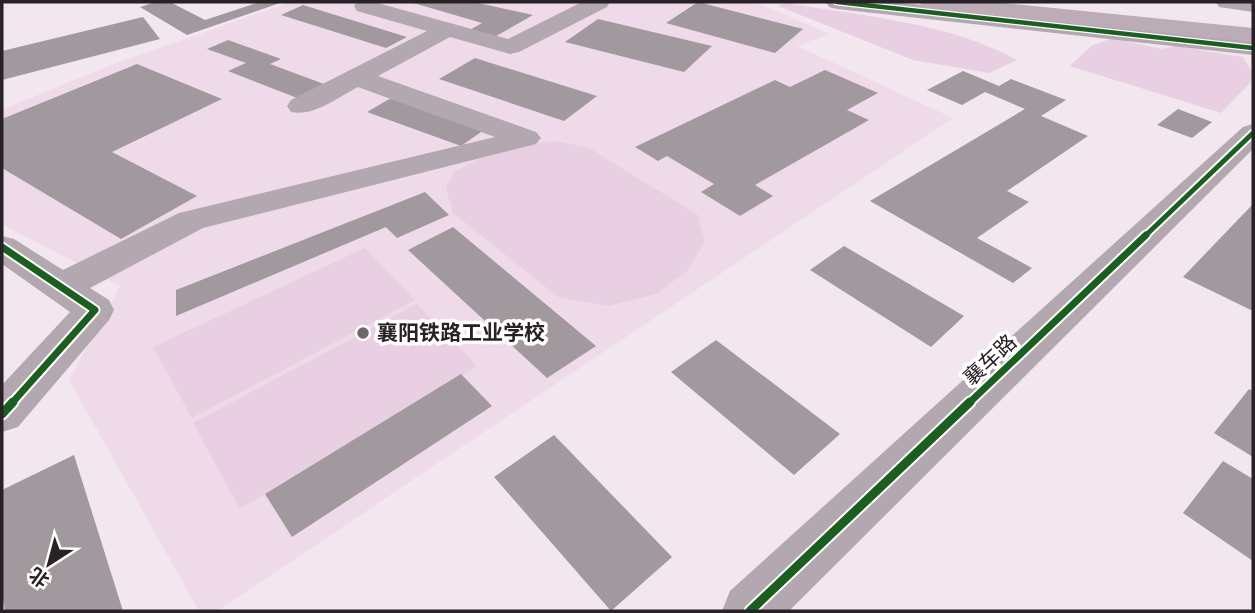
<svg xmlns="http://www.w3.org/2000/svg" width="1255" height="613" viewBox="0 0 1255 613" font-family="Mulish,'Noto Sans SC',sans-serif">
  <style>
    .built { fill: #efdae9 }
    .green { fill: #e8cfe2 }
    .building { fill: #a2999f }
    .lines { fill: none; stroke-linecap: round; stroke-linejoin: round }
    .minor { fill: #b3a7b0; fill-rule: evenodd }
    .highway { fill: #bbacb8; fill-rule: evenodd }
    .cycleway-far3-casing { stroke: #fff; stroke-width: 7 }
    .cycleway-far2-casing { stroke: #fff; stroke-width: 9 }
    .cycleway-far1-casing { stroke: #fff; stroke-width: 11 }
    .cycleway-casing { stroke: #fff; stroke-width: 13 }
    .cycleway-far3 { stroke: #1b5e20; stroke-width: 4.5 }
    .cycleway-far2 { stroke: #1b5e20; stroke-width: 5 }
    .cycleway-far1 { stroke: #1b5e20; stroke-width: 7 }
    .cycleway { stroke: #1b5e20; stroke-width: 9 }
    .poi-dot { fill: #6f666c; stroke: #fff; stroke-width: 2.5 }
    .labels { text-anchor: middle; stroke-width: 7; stroke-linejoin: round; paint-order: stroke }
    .poi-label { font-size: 21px; font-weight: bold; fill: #282126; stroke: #fff; text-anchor: start }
    .street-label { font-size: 21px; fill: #282126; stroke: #fff }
  </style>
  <rect width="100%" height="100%" fill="#f2e6ef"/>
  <!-- built -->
  <path class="built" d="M302,2h454l73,32 -32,12 156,72 -736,493h-18l-130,-231 51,-94 -118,-62v-114l104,-43 181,-64z"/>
  <!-- green -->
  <path class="green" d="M785,3c77,13 163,19 232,57l-28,13 -76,-13 -135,-54z
    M1113,38l48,11 15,-3 67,11 10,16v7l-32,33 -151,-47 21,-20z
    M556,141l33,7 109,67 7,27 -18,29 -31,23 -48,12 -50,-9 -105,-84 -7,-25 8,-16 35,-19 30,-10z
    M365,248l50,52 -223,118 -39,-71z
    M417,304l60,62 -237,143 -47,-86z"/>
  <!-- building -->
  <path class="building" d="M156,2h14l35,18 55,-18h23l-96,33 -47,-28z
    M410,2h64l59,13 -42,24 -25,-7 16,-9z
    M698,2l105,27 -28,24 -109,-30z
    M303,5l104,32 -21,11 -105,-33z
    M143,17l17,22 -158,41v-29z
    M598,19l114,27 -28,26 -119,-30z
    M228,40l53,19 -11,5 62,23 -27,14 -77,-30 18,-8 -39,-14z
    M475,58l122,38 -33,25 -125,-42z
    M137,64l85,35 -110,53 85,44 -76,43 -119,-71v-49z
    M825,70l53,23 -31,17 22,10 -114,65 18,11 -33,20 -39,-24 13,-8 -47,-28 -9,5 -23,-14 140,-67 15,7z
    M963,71l36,15 12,-7 55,21 -25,16 47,20 -81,55 22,11 -52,36 55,30 -19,15 -143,-82 155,-92 -40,-17 -23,13 -35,-15z
    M391,98l93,32 -23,16 -94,-34z
    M1178,109l34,13 -20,16 -35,-13z
    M425,192l24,23 -52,23 -11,-11 -210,89v-26z
    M1253,204v107l-70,-34z
    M453,227l143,119 -49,32 -139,-128z
    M844,246l120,70 -33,31 -121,-77z
    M716,340l124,94 -46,41 -123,-103z
    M461,374l31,32 -200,131 -27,-43z
    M1249,389l4,2v66l-39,-24z
    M554,435l118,122 -61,54 -117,-134z
    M74,455l49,156h-118l-3,-19v-102z
    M1223,461l30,18v82l-70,-48z"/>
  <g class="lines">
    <!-- minor -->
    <path class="minor" d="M357,2h17l134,37 74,-37h28l-3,5 -88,45 -9,2 -60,-17 -72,39 158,56 5,6 -5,6 -333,84 -113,60 19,12 5,10 -5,10 -91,107 -16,5v-47l68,-73 -68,-48v-28l12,3 49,31 116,-57 316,-76 -137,-50c-20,10 -44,30 -67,25l-4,-6 4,-6 136,-69 -70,-20 -3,-5z
      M826,2h69l358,39v14l-416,-46 -8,-2z
      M1216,2h37v10l-34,-5z
      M1253,124v25l-464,462h-67l8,-20 513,-464z"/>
    <!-- highway -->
    <path class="highway" d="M919,2h74l260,26v14l-323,-33 -8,-2z"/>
    <!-- cycleway-far3 casing -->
    <g class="cycleway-far3-casing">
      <path id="cycleway-far3" d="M837,2l416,46"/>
    </g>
    <!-- cycleway-far2 casing -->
    <g class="cycleway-far2-casing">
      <path id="cycleway-far2" d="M1144,237l109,-104"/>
    </g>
    <!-- cycleway-far1 casing -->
    <g class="cycleway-far1-casing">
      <path id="cycleway-far1" d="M2,247l93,63 -83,93
        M969,403l177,-168"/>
    </g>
    <!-- cycleway casing -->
    <g class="cycleway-casing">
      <path id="cycleway" d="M2,414l11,-12
        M750,611l220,-209"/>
    </g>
    <!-- cycleway-far3 -->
    <use href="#cycleway-far3" class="cycleway-far3"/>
    <!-- cycleway-far2 -->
    <use href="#cycleway-far2" class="cycleway-far2"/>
    <!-- cycleway-far1 -->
    <use href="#cycleway-far1" class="cycleway-far1"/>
    <!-- cycleway -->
    <use href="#cycleway" class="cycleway"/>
  </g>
  <!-- markers -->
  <circle class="poi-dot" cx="363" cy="333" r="7"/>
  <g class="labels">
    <!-- poi labels -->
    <g class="poi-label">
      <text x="377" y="340">襄阳铁路工业学校</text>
    </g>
    <!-- street labels -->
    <g class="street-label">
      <text transform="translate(990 360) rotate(-43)" y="7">襄车路</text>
    </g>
  </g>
  <!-- border -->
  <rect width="1255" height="613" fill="none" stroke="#282126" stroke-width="7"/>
  <!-- north arrow -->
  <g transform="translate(49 564) rotate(216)" stroke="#ffffff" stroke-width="5" paint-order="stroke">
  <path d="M0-5L12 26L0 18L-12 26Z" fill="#282126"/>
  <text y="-10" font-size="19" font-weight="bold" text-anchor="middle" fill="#282126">北</text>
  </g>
</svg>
